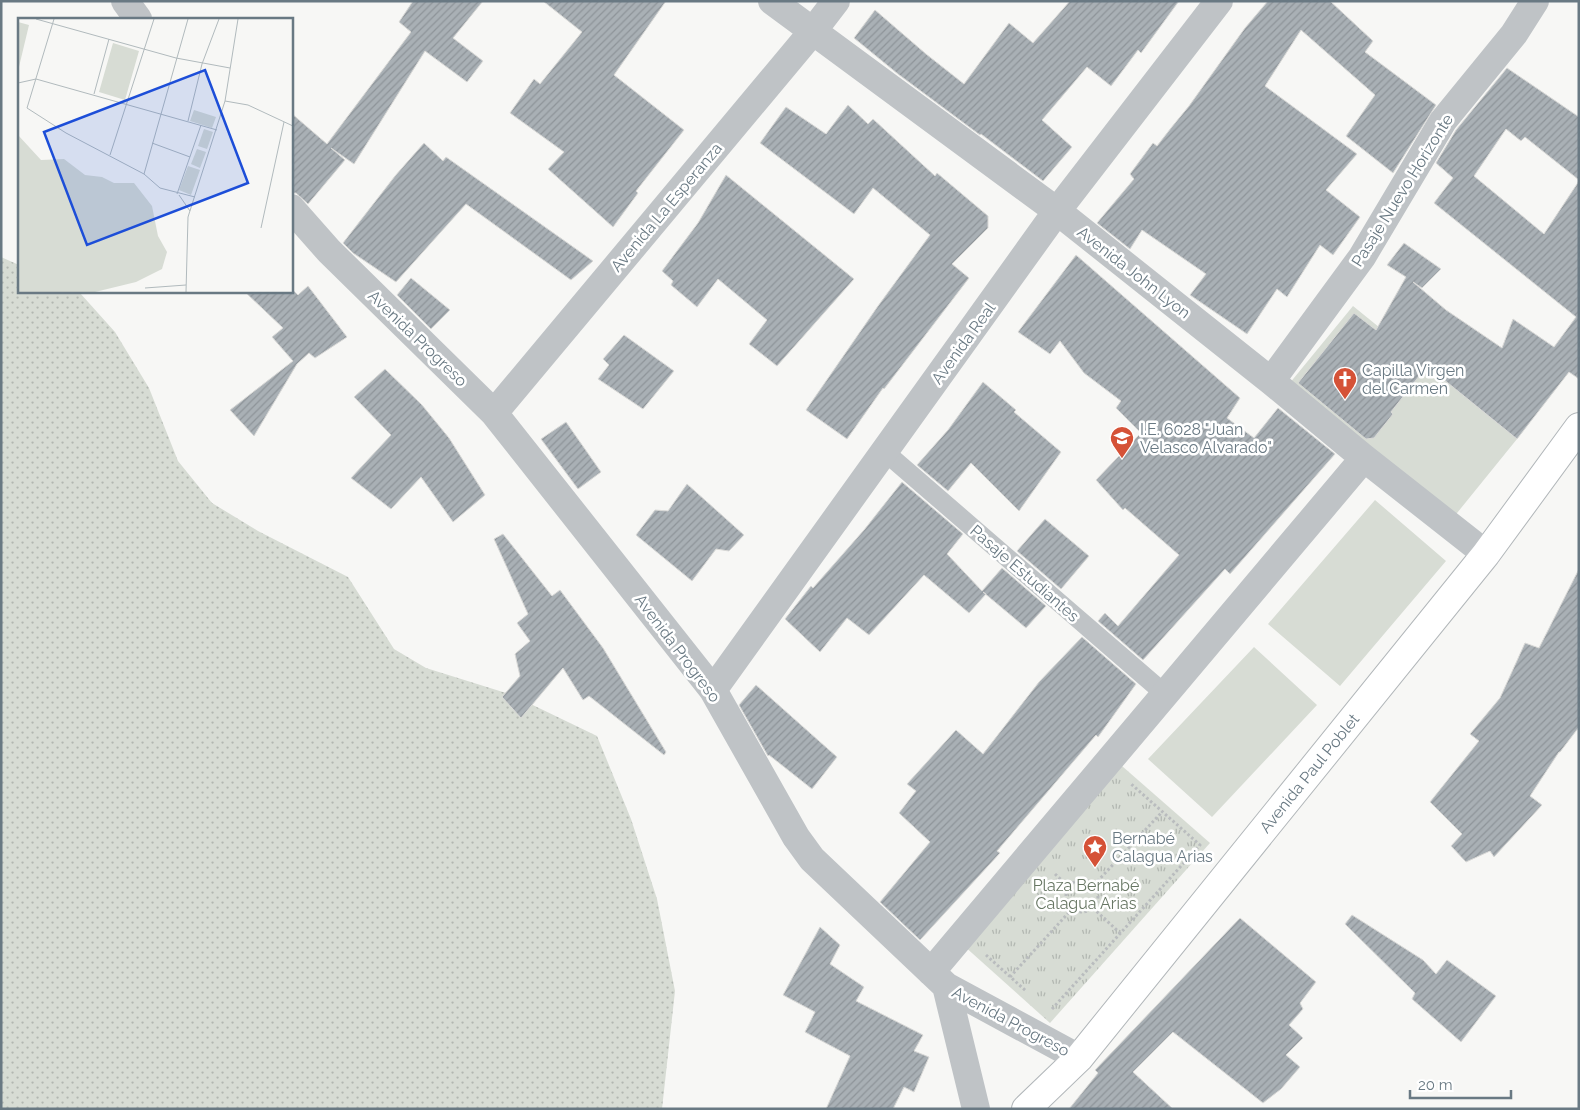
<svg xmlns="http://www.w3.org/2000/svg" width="1580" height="1110" viewBox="0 0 1580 1110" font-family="Raleway,sans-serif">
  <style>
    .grass { fill: url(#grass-dots) }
    .park { fill: url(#park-tufts) }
    .garden { fill: #d7dcd4 }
    .building { fill: url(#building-hatch); stroke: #d9d9d7 }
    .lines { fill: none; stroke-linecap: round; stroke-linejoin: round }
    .primary-casing { stroke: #b2b7ba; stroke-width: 30 }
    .path { stroke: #b9bcbe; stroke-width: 3; stroke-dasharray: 2.5 2.5; stroke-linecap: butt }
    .lane { stroke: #bfc3c6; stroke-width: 19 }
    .street { stroke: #bfc3c6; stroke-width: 28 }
    .primary { stroke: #fff; stroke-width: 28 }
    .labels { text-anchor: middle; stroke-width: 5; stroke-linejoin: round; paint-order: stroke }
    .street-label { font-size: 16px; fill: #697983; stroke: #fff }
    .poi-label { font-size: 16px; fill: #697983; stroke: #fff; text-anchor: start }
    .park-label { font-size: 16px; fill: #677663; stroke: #fff }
    .inset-road { fill: none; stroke: #b1babd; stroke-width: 1 }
    .view { fill: #1d4ed8; fill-opacity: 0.15; stroke: #1d4ed8; stroke-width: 2.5 }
    .inset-edge { fill: none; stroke: #697983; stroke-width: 2.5 }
  </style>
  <defs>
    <pattern id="grass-dots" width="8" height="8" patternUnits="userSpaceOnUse" patternTransform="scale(1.25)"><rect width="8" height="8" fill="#d7dcd4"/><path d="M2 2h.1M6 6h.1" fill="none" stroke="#b2b7b1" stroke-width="1.8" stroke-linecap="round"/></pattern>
    <pattern id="park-tufts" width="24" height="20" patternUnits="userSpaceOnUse" patternTransform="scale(1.25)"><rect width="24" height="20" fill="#d7dcd4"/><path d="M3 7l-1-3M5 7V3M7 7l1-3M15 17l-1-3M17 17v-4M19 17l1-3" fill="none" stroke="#b2b7b1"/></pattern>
    <pattern id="building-hatch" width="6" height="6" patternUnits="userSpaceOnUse" patternTransform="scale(1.25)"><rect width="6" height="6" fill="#a9b0b5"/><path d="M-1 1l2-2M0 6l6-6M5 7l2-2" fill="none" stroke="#8e9499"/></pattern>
  </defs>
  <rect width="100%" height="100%" fill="#f7f7f5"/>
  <!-- grass -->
  <path class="grass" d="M1,257l18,8v26h57l4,2 35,39 34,56 29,73 34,42 46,28 90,46 46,72 32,19 86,27 85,41 34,83 26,80 18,92 -13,118h-661z"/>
  <!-- park -->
  <path class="park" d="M1122,766l88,77 -160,180 -87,-78z"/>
  <!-- garden -->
  <path class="garden" d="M1353,306l164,133 -64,79 -164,-134z
    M1375,500l71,61 -106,125 -72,-62z
    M1254,647l63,58 -105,112 -64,-58z"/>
  <!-- building -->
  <path class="building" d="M413,1h70l-30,37 30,23 -16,21 -42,-31 -71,113 -23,-16 14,12 -37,44 -12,-11h-5v-80l36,31 84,-112 -12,-10z
    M543,1h123l-52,74 70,55 -48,61 2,2 -25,34 -65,-58 16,-17 -54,-39 24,-34 6,5 42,-52z
    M1070,1h109l-38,52 -3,-3 -27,36 -24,-19 -45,53 30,27 -29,34 -62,-47 -1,1 -82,-61 -44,-36 21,-28 51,44 38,30 45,-61 24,20z
    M1268,1h62l43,40 -8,11 71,53 -43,68 -47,-37 29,-41 -74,-65 -36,56 92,68 -31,36 34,27 -27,38 -13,-10 -33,52 -10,-8 -30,45 -57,-39 16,-21 -64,-44 -12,19 -33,-26 37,-44 -4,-5 23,-31 4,3 14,-18 18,-22 56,-78z
    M1507,68l72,49v63l-54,-43 -4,4 -15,-12 -32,47 70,58 35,-53v198l-10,-7 -52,67 -90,-73 -36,46 2,2 -19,24 -8,1 -68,-56 56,-70 22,17 30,-53 -19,-12 17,-22 37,26 -19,19 -9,-6 33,28 56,38 11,-29 41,28 22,-30 -142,-114 19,-25 -17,-15 20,-33z
    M848,105l20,19 5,-5 62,57 2,-3 51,43v12l-36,36 17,14 -85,111 -1,-1 -36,51 -41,-29 72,-104 52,-71 -57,-47 -19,26 -94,-71 26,-36 40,27z
    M424,143l19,18 3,-4 147,104 -22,19 -105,-76 -70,78 -43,-29 -10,-10 52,-67z
    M726,175l128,104 -77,87 -28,-22 18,-24 -49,-41 -21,28 -26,-22 2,-4 -11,-10 36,-48z
    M1076,255l164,143 -13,20 27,20 24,-30 57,46 -105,120 -5,-5 -82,91 -45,-39 7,-8 13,13 61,-71 -54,-47 -2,2 -27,-30 45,-47 -25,-25 5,-7 -37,-28 -24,-32 -10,13 -32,-22z
    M411,278l39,32 -19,19 -34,-34z
    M308,286l39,51 -32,21 -6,-5 -12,11 -43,72 -24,-26 63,-49 -21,-24 11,-9 -39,-37h50l4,4z
    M624,335l50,36 -31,38 -45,-30 11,-14 -6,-6z
    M385,369l37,36 27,33 36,57 -32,27 -32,-45 -30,32 -40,-31 40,-43 -37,-38z
    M983,382l33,28 -2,2 47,40 -42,59 -48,-48 -23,28 -31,-26 31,-35z
    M566,422l35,50 -23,17 -37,-50z
    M902,482l61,52 -16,20 35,37 20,-23 44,38 -20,22 -43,-36 3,2 -17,19 -45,-38 -55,60 -22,-17 -27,34 -35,-33 26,-33 2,2 51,-58z
    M687,484l57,51 -15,16 -13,-2 -24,32 -56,-46 19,-25 13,1z
    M1045,519l44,37 -28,33 -44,-38z
    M503,534l49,62 8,-6 43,58 63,104 -2,3 -75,-59 -6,4 -20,-32 -42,50 -19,-21 18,-21 -5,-22 15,-13 -13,-18 11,-9 -34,-75z
    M1579,569v158l-19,25h-1l-29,44 12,9 -48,52 -4,-6 -24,11 -15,-16 11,-12 -32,-32 49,-61 -9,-7 30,-36 25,-55 14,5z
    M1082,637l54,47 -38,53 -2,-2 -99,116 3,2 -80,87 -40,-38 50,-60 -31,-29 17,-22 -9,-7 49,-54 27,24 56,-72z
    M756,685l81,72 -25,32 -43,-34 -1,1 -29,-51z
    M1352,915l71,45 13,14 11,-14 49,36 -35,46 -49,-43 3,-6 -70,-69z
    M1240,918l76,64 -16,21 3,6 -14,16 14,13 -17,17 14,12 -19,22 -18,14 -90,-71 -40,40 40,37h-104l29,-36 -3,-3z
    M820,927l20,18 -10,19 34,23 -8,14 67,34 -9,16 15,6 -15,35 -10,-5 -11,22h-67l24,-53 -45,-24 10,-20 -32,-17z"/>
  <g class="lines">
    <!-- primary casing -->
    <g class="primary-casing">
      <path id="primary" d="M1026,1109l53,-51 407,-504 93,-127"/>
    </g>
    <!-- path -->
    <path class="path" d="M1055,874l14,13
      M1066 896a16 16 0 1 1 32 0a16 16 0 1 1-32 0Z
      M1094,885l68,-73
      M1093,908l28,26
      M986,955l40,36
      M1010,977l62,-68
      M1052,1009l148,-164 -70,-62"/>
    <!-- lane -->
    <path class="lane" d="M885,452l280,242"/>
    <!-- street -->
    <path class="street" d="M125,1l13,18
      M772,1l285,210 214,170 93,77 122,96
      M291,208l38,43 165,162 219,277 83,147 16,22 134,127 133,72
      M1271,381l91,-124 81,-136 71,-87 21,-33
      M494,413l319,-382 23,-30
      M713,690l344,-479 162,-210
      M931,972l433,-514
      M946,986l30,123"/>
    <!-- primary -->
    <use href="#primary" class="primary"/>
  </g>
  <!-- icons -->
  <defs>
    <g id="church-pin" transform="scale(1.25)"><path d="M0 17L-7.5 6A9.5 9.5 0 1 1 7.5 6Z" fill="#d55237" stroke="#fff"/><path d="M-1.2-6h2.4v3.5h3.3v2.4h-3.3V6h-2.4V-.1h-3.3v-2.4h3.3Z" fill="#fff"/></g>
    <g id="school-pin" transform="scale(1.25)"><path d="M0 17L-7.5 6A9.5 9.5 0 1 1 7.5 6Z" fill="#d55237" stroke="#fff"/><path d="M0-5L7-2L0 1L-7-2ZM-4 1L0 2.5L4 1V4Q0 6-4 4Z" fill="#fff"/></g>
    <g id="sight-pin" transform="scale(1.25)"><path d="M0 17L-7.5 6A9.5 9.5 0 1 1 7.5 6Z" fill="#d55237" stroke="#fff"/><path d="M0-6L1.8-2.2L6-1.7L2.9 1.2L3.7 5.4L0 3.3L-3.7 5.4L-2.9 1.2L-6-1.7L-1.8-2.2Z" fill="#fff"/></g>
  </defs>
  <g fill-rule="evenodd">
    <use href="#church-pin" x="1345" y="379"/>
    <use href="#school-pin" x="1122" y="438"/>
    <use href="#sight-pin" x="1095" y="847"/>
  </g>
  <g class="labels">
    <!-- street labels -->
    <g class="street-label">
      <text transform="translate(1402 190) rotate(-58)" y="6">Pasaje Nuevo Horizonte</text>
      <text transform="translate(666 207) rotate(-50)" y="6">Avenida La Esperanza</text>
      <text transform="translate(1134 272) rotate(38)" y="6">Avenida John Lyon</text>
      <text transform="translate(418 338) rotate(44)" y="6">Avenida Progreso</text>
      <text transform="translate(963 343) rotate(-54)" y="6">Avenida Real</text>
      <text transform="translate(1025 573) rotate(41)" y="6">Pasaje Estudiantes</text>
      <text transform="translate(678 648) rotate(53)" y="6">Avenida Progreso</text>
      <text transform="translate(1309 773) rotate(-51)" y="6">Avenida Paul Poblet</text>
      <text transform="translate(1011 1021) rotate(28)" y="6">Avenida Progreso</text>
    </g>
    <!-- poi labels -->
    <g class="poi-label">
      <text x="1362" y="376">Capilla Virgen<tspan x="1362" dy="18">del Carmen</tspan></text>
      <text x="1140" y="435">I.E. 6028 "Juan<tspan x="1140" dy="18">Velasco Alvarado"</tspan></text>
      <text x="1112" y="844">Bernabé<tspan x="1112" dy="18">Calagua Arias</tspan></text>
    </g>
    <!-- park labels -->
    <g class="park-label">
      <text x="1086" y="891">Plaza Bernabé<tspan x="1086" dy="18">Calagua Arias</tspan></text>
    </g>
  </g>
  <!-- overview -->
  <g transform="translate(18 18)">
    <rect width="275" height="275" fill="#f7f7f5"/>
    <path d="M0,117l23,25 23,-1 21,16 17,2 12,6h20l18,23 6,30 9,16 -5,17 -26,13 -41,10h-77z" fill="#d7dcd4"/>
    <path d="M95,25l26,8 -14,49 -26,-8zM170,148l12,4 -9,25 -12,-5z" fill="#d7dcd4"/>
    <path d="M0,4l11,3 -11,46zM176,92l22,7 -4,11 -22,-7zM186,111l9,3 -6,17 -9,-3zM179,131l9,3 -6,16 -9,-4z" fill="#d7dcd4"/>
    <path class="inset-road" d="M18,1l140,39 54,10M36,1l-27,89 39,25 78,41 16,14 35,9M0,65l18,-4 181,51M76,76l15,-55M207,83l23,4 45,21M170,103l14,-57 17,-45M134,125l38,14M92,137l44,-136M126,156l44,-155M159,176l24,-69M161,177l11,16M243,210l23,-106M127,270l41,-3M168,274l2,-75 37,-116 13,-82"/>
    <path class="view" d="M187,52l43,113 -161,62 -43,-113z"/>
    <rect width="275" height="275" class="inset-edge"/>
  </g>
  <!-- border -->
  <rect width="1580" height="1110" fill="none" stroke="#697983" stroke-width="5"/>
  <!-- scale -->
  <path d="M1410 1090v8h101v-8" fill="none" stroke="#697983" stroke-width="2.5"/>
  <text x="1418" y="1090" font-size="15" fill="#697983" stroke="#ffffff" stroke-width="4" paint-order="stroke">20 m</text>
</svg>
